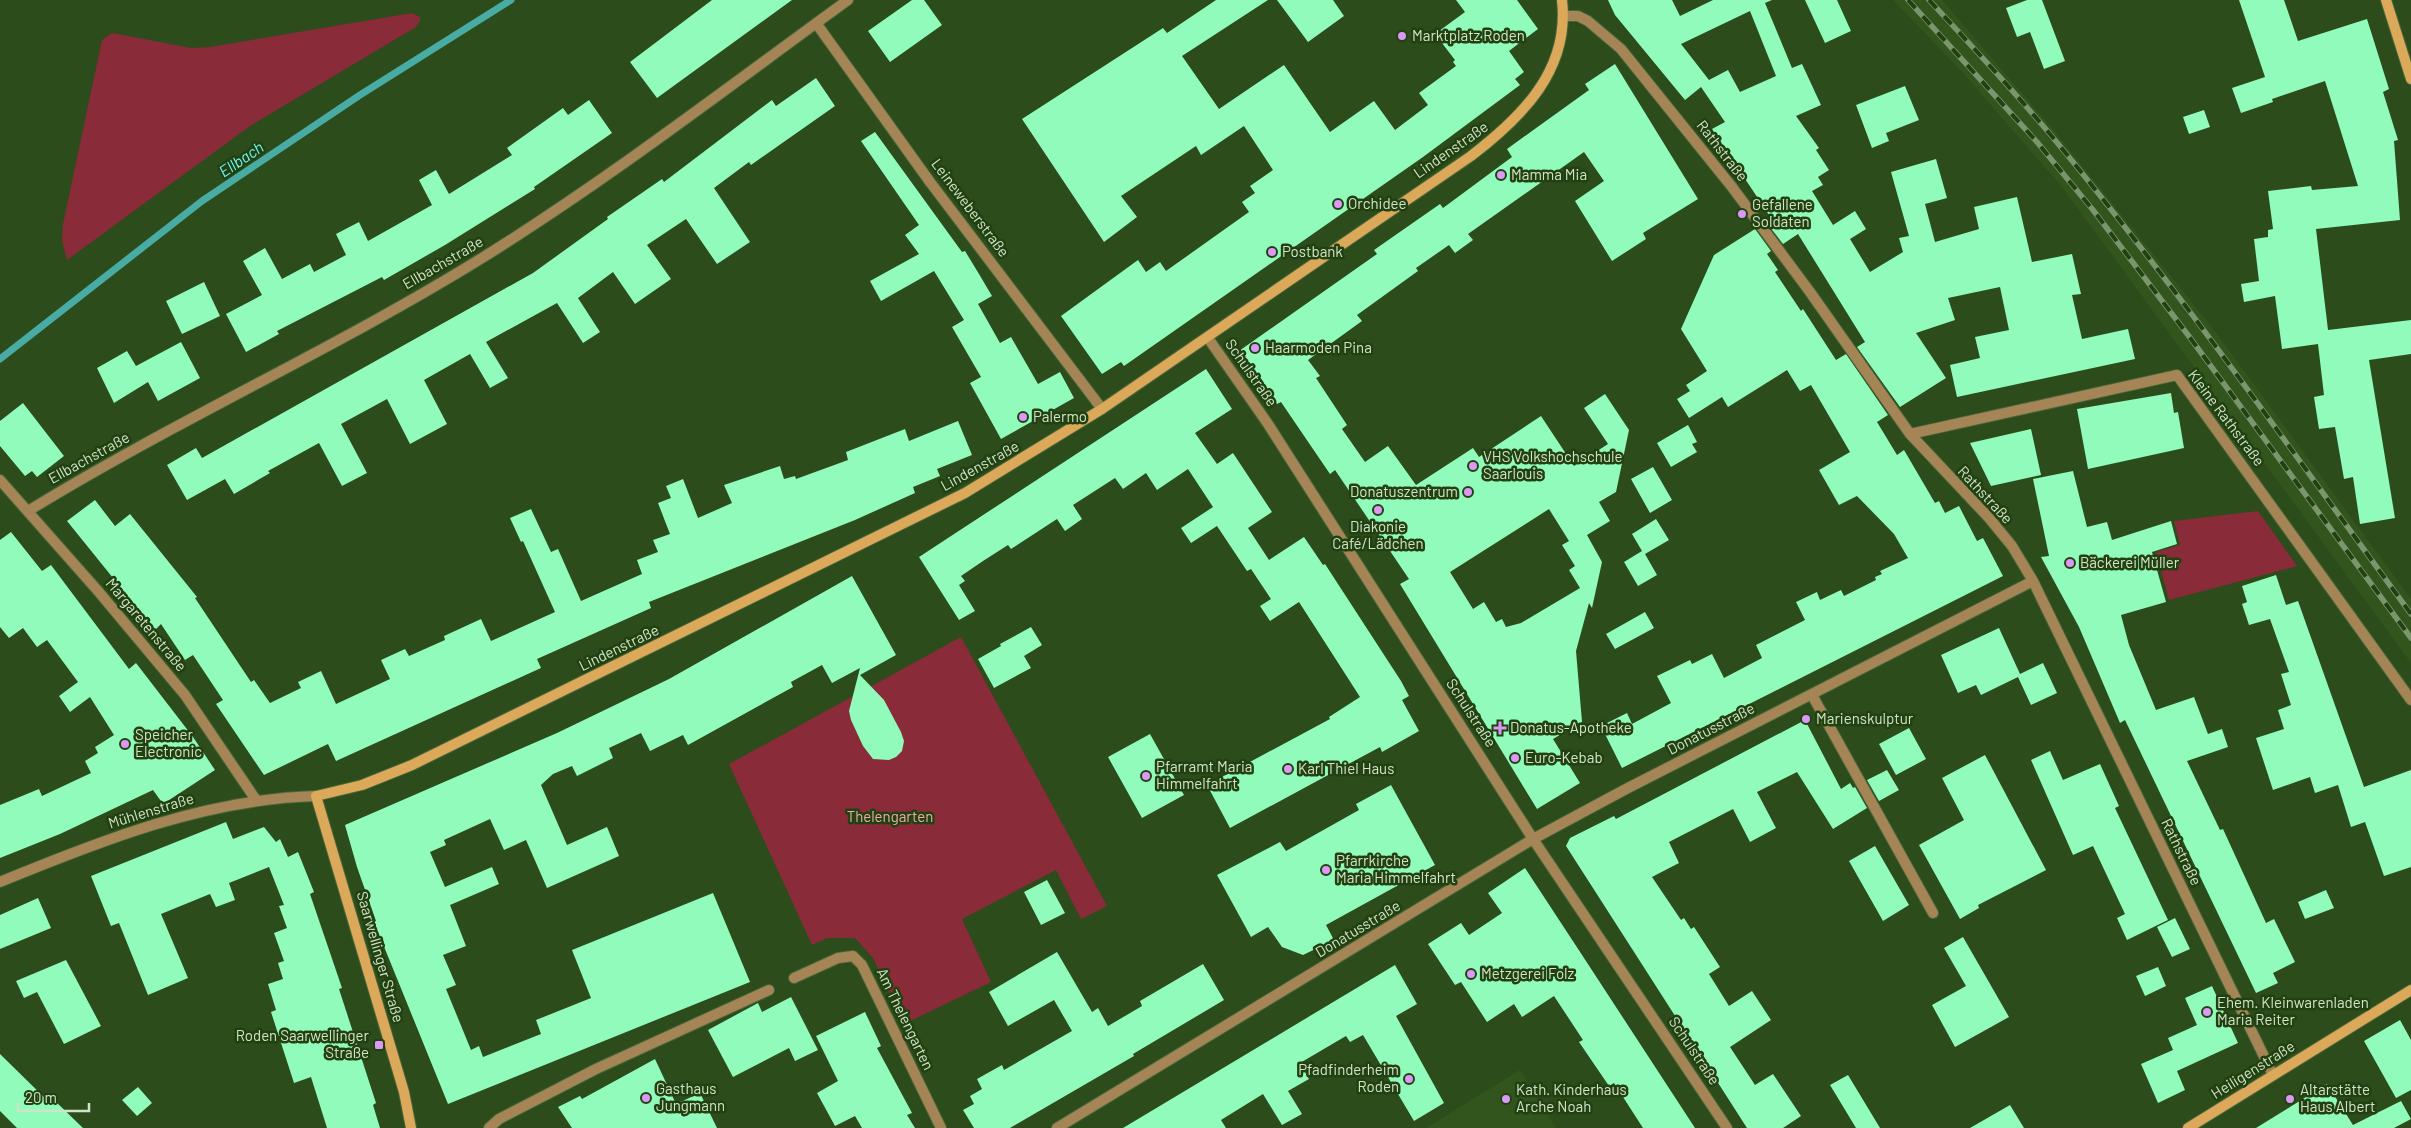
<svg xmlns="http://www.w3.org/2000/svg" width="2411" height="1128" viewBox="0 0 2411 1128" font-family="Barlow,sans-serif">
  <style>
    .built { fill: #31551d }
    .green { fill: #892b38 }
    .lines { fill: none; stroke-linecap: round; stroke-linejoin: round }
    .stream { stroke: #48aba4; stroke-width: 7 }
    .building { fill: #90fbbb; fill-rule: evenodd }
    .street-casing { stroke: #4a673a; stroke-width: 12 }
    .secondary-casing { stroke: #4a673a; stroke-width: 12 }
    .street { stroke: #a58555; stroke-width: 10 }
    .secondary { stroke: #dca95a; stroke-width: 10 }
    .rail-casing { stroke: #7b956e; stroke-width: 5.5 }
    .rail { stroke: #224110; stroke-width: 4; stroke-dasharray: 11; stroke-linecap: butt }
    .poi-dot { fill: #db99f5; stroke: #224110; stroke-width: 2 }
    .labels { text-anchor: middle; stroke-width: 5; stroke-linejoin: round; paint-order: stroke }
    .poi-label { font-size: 15px; fill: #d1e4c8; stroke: #224110; text-anchor: start }
    .street-label { font-size: 15px; fill: #d1e4c8; stroke: #224110 }
    .park-label { font-size: 15px; fill: #efacaf; stroke: #224110 }
    .water-label { font-size: 16px; font-style: italic; fill: #6ff7f8; stroke: #224110 }
  </style>
  <rect width="100%" height="100%" fill="#2c4c1b"/>
  <!-- built -->
  <path class="built" d="M1893,0h49l110,128 159,198 200,273v64l-349,-476 -99,-114z
    M1520,1070l36,58h-130z"/>
  <!-- green -->
  <path class="green" d="M412,13l8,4v4l-4,6 -166,99 -183,134 -5,-20 1,-16 39,-184 10,-7 6,1 73,14 19,-1z
    M2258,511l39,55 -128,34 -13,-48 24,-7 -6,-24z
    M961,637l146,269 -26,13 -25,-49 -94,49 29,63 -87,42 -31,-66 -18,-20h-28l-15,7 -83,-181z"/>
  <g class="lines">
    <!-- stream -->
    <path class="stream" d="M0,359l202,-158 158,-106 151,-95"/>
  </g>
  <!-- building -->
  <path class="building" d="M712,0h80l-135,98 -27,-36z
    M912,0h12l18,25 -52,37 -22,-31z
    M1216,0h52l-86,56 37,53 65,-44 46,67 44,-31 21,29 33,-25 -9,-12 37,-27 -3,-4 2,-2 -20,-26 30,-22 -9,-12h61l21,29 -29,22 15,21 -9,7 5,6 -97,72 -299,209 -3,-4 -19,12 -41,-58 77,-56 8,12 14,-10 6,9 83,-59 -7,-10 13,-9 -5,-7 23,-16 -29,-44 -43,29 -5,-9 -75,50 16,21 -33,25 -82,-123 141,-91 4,5z
    M1277,0h56l11,16 -36,26z
    M1608,0h64l8,16 33,-16h59l-7,3 27,65 10,-4 19,41 -25,11 23,32 -3,2 13,20 -11,7 5,8 -11,6 21,34 22,-14 11,18 -16,10 20,33 33,-20 -4,-14 10,-2 -18,-64 45,-13 11,39 -22,6 10,38 44,-13 -5,-22 43,-10 15,65 40,-8 9,40 -9,1 10,44 46,-10 7,30 -178,38 -7,-32 30,-7 -5,-21 34,-7 -9,-43 -52,11 7,22 -39,13 30,45 -46,29 -43,-60 8,-5 -67,-108 -15,10 -17,-22 5,-4 -59,-89 13,-7 -24,-35 -16,13 -70,-85zM1750,11l26,65 -36,16 -12,-22 -19,10 -28,-36z
    M1805,0h32l14,31 -26,12z
    M2027,0h15l23,61 -21,8 -14,-37 -13,5 -11,-29z
    M2239,0h45l14,41 69,-22 22,70 -6,3 15,48 -4,1 6,79 -84,9 12,101 83,-10v34l-42,6 26,158 -35,6 -7,-47 -9,2 -9,-52 -16,2 -5,-32 10,-2 -6,-51 -36,5 -7,-53 -31,6 -3,-18 18,-3 -5,-42 14,-2v-7l5,-1 -5,-38 43,-5 1,4 46,-4 -33,-105 -53,18 1,3 -32,11 -9,-25 33,-11z
    M1615,64l83,135 -55,34 3,6 -34,22 -37,-60 29,-20 -20,-29 -116,82 5,6 -18,13 -6,-8 -33,23 2,3 -61,44 5,6 -54,39 12,16 -4,2 31,47 -5,4 23,33 23,-16 28,39 57,-37 6,9 62,-41 33,50 34,-22 -24,-36 21,-14 24,36 -13,62 -17,10 11,19 -23,14 15,27 -10,46 -3,-5 -13,48 6,71 -29,17 27,44 -43,26 -137,-225 9,-5 -74,-109 -5,4 -49,-72 -4,2 -38,-53 138,-97 -3,-4 66,-46 3,4 69,-51 -5,-8 82,-59 -4,-6zM1549,509l20,32 -7,4 13,21 -6,4 11,18 -59,35 -15,4 -4,-8 -6,3 -12,-20 -11,7 -23,-37z
    M816,78l19,28 -84,59 -2,-3 -35,26 36,54 -33,22 -31,-45 -39,26 24,34 -36,25 -22,-32 -35,26 22,34 -17,11 -26,-40 -71,39 22,36 -18,10 -20,-34 -46,26 23,44 -37,20 -23,-45 -46,25 26,49 -25,13 -23,-43 -51,28 2,2 -36,21 -9,-15 -38,21 -20,-35 29,-17 6,10 331,-185 75,-54 -1,-2 55,-38 2,3 108,-82 4,6z
    M1905,86l14,34 -33,13 3,8 -17,7 -16,-43z
    M589,100l23,33 -78,54 1,2 -90,56 -61,35 -2,-3 -105,54 2,3 -33,18 -20,-38 36,-19 -19,-34 22,-13 17,31 28,-15 4,8 32,-17 -10,-21 23,-12 9,19 64,-36 -13,-25 17,-10 13,24 63,-39 -5,-7 56,-40 5,7z
    M2204,110l6,17 -21,7 -6,-17z
    M875,132l87,120 3,-1 14,23 13,22 -14,8 22,39 11,-6 27,47 22,-12 14,26 -73,41 -31,-56 11,-6 -29,-50 12,-7 -30,-49 -53,30 -11,-20 49,-27 -14,-19 14,-10 -58,-84z
    M1755,229l16,22 -4,3 11,16 -3,2 26,39 2,-2 33,51 10,-6 42,61 -11,7 20,33 7,-5 31,53 4,-2 6,12 14,-7 18,35 6,-3 20,38 -381,192 -21,-42 26,-13 5,11 39,-21 -14,-27 33,-16 2,4 20,-10 12,24 38,-20 -6,-13 49,-25 -9,-18 21,-10 3,8 21,-10 3,6 32,-16 -1,-3 7,-3 -2,-3 28,-13 -14,-24 -37,-38 -18,9 -20,-35 31,-18 -39,-67 -11,6 -13,-21 -59,37 -6,-10 -33,21 -12,-19 13,-8 -4,-6 21,-14 -26,-42 33,-74z
    M204,282l16,34 -38,18 -16,-33z
    M181,342l19,36 -42,23 -10,-19 -34,21 -17,-35 30,-17 9,15z
    M1206,369l26,40 -37,24 22,31 16,-11 39,59 -24,16 21,32 35,-23 19,28 2,-1 76,117 8,15 -7,4 17,31 -37,21 -2,-5 -150,81 -23,-43 123,-66 -1,-2 31,-20 -61,-95 -29,19 -10,-15 11,-7 -20,-30 -4,2 -30,-45 -26,17 -10,-15 32,-21 -25,-38 -31,21 -11,-17 -23,16 -8,-11 -42,27 9,14 -17,12 -8,-12 -46,30 -3,-4 -25,16 -22,15 4,5 -6,4 16,26 -16,9 -40,-63z
    M2171,393l3,20 4,-1 6,36 -96,21 -11,-60z
    M23,403l41,53 -27,21 -5,-6 -7,5 -25,-30v-25z
    M958,421l14,34 -35,14 3,7 -27,11 2,6 -60,27 -206,82 2,6 -114,51 4,9 -205,93 -8,-17 -64,31 -48,-71 7,-4 -30,-45 -8,5 -24,-36 -6,6 -88,-109 28,-21 20,26 15,-12 67,83 -2,1 56,84 3,-2 16,23 31,-15 -3,-6 23,-11 15,33 54,-25 -9,-19 24,-11 4,7 36,-16 -1,-4 37,-17 10,22 64,-29 -32,-71 -2,1 -11,-24 21,-9 20,43 7,-3 23,52 61,-27 -5,-14 21,-8 -5,-12 17,-6 -12,-31 13,-5 -5,-12 17,-7 15,39 34,-15 -8,-18 56,-19 4,13 11,-3 1,3 52,-19 -2,-8 59,-23 4,12z
    M1688,425l9,17 -5,2 5,8 -26,15 -14,-24z
    M2031,429l10,46 -50,11 -21,-43z
    M1653,467l19,33 -22,13 -19,-34z
    M2073,471l14,56 20,-5 5,18 59,-19 6,23 -25,8 14,50 -45,13 8,30 27,65 38,-13 14,37 14,-5 6,18 -41,14 33,69 3,-1 43,94 8,-4 21,43 -22,11 5,10 -22,10 -131,-273 -5,3 -41,-96 -38,-70 8,-1 -16,-77z
    M1656,519l13,21 -24,14 12,21 -19,11 -14,-24 18,-11 -10,-17z
    M11,532l31,39 9,-6 78,104 7,-6 57,74 22,33 -52,34 -10,-14 -93,44 -60,24v-53l39,-16 3,7 49,-23 -6,-12 13,-8 -3,-6 19,-12 -24,-38 -20,15 -11,-16 19,-14 -31,-42 -10,7 -14,-19 -14,10 -9,-11v-87z
    M2276,575l10,30 12,-4 66,186 47,-17v97l-27,9 -19,-54 -14,5 -13,-42 -23,8 -5,-16 -37,13 -17,-52 28,-9 -6,-19 13,-5 -10,-31 8,-2 -19,-53 -21,6 -7,-21 5,-2 -5,-16z
    M852,576l44,79 -36,20 24,25 17,32 3,9 -2,10 -6,6 -7,3 -16,-1 -10,-13 -12,-26 -2,-9 11,-43 -28,15 -10,-18 -31,17 2,5 -105,58 -5,-10 -33,16 -9,-18 -32,15 4,10 -36,18 -5,-10 -19,8 -12,11 26,60 40,-18 12,29 -72,32 -21,-48 -22,10 -14,-31 -46,21 2,5 -16,7 15,35 47,-20 7,17 -49,21 16,41 -23,9 13,30 -10,4 25,61 8,-4 4,11 58,-23 -5,-14 55,-22 -19,-48 141,-57 37,89 -302,122 -74,-182 2,-1 -19,-54 -12,-42 212,-92 112,-54z
    M1645,612l9,16 -39,21 -9,-15z
    M1031,627l11,18 -18,11 7,12 -37,20 -16,-29 23,-13 -1,-2z
    M1999,628l21,46 23,-11 14,30 -26,12 -13,-28 -37,18 -5,-10 -18,8 -17,-38z
    M1805,720l36,69 9,-6 3,5 2,-1 12,21 -34,21 -36,-57 -40,20 19,36 -26,14 -17,-33 -64,33 10,21 -27,14 29,43 3,-2 7,11 3,-2 26,40 -11,7 20,32 23,-15 19,29 -41,27 25,38 18,-11 28,42 -18,12h-36l-181,-282 4,-8 44,-22 2,3z
    M1909,728l17,31 -30,16 -17,-31z
    M1150,734l34,61 -42,23 -34,-61z
    M2050,751l13,29 37,-16 19,42 -4,2 53,112 -41,20 -10,-22 8,-4 -32,-68 -20,9 -42,-95z
    M1985,755l61,115 -68,35 1,3 -19,11 -41,-74 45,-25 -22,-42z
    M1887,770l12,20 -20,11 -12,-21z
    M1391,785l44,80 -109,60 8,15 -31,15 -21,-8 -14,-20 -17,10 -34,-62 63,-33 6,9 73,-41 -3,-6z
    M226,822l7,17 31,-12 12,15 4,-3 8,18 10,-5 16,40 -4,2 32,94 -3,1 37,114 -3,2 7,23h-53l-16,-51 -17,6 -23,-71 5,-2 -8,-26 15,-5 -5,-16 6,-2 -10,-28 13,-5 -8,-22 5,-1 -15,-38 -40,16 6,17 -19,7 -6,-13 -49,20 27,64 -40,17 -29,-72 -8,3 -20,-50z
    M1875,846l34,59 -26,16 -34,-60z
    M1525,868l59,90 111,170h-52l-29,-45 -5,3 -30,-44 4,-2 -29,-44 -32,21 -8,-13 -27,18 -26,-40 -6,3 -27,-41 33,-21 8,12 33,-22 -14,-20z
    M1047,880l18,33 -24,12 -17,-33z
    M2326,890l8,18 -29,11 -7,-17z
    M38,898l13,30 -51,21v-34z
    M2175,918l15,31 -18,8 -15,-30z
    M1963,937l46,80 -54,30 -23,-42 34,-19 -22,-38z
    M1057,952l35,60 6,-4 10,18 34,-20 -2,-5 63,-37 21,36 -91,54 1,2 -124,72h-36l-11,-18 11,-6 -4,-8 12,-7 -5,-10 25,-14 2,5 68,-39 -18,-31 -46,26 -19,-34z
    M66,960l35,66 -37,18 -27,-52 -13,6 -8,-17z
    M1395,965l22,39 -21,12 48,87 -30,18 -51,-86 -13,7 -4,-6 -46,27 9,16 -21,12 14,23 -20,11 -19,-31 -42,26 5,8h-103z
    M2158,967l8,19 -21,10 -9,-20z
    M2212,986l26,57 -61,28 8,19 -27,13 -17,-39 32,-14 -5,-12 29,-13 -12,-27z
    M791,997l27,53 -23,11 -6,-13 -56,29 -25,-47 50,-27 4,9z
    M865,1012l16,34 -4,2 35,65 -5,2 8,13h-53l-7,-12 -20,10 -18,-33 21,-12 -22,-45z
    M2400,1020l11,20v50l-15,8 -32,-57z
    M0,1054l50,49 4,-3 29,28h-66l-17,-17z
    M655,1059l21,45 24,-11 17,35h-145l-14,-21 22,-11 2,3z
    M1848,1075l32,53h-24l-26,-43z
    M2327,1084l26,41 48,-24 10,18 -17,9h-138z
    M138,1087l14,16 -15,13 -15,-16z
    M2010,1105l14,23h-54z"/>
  <g class="lines">
    <!-- street casing -->
    <g class="street-casing">
      <path id="street" d="M1564,16h14l10,5 33,28 111,138 78,105 100,142 79,84 23,28 21,35 240,494
        M816,23l114,159 172,227
        M1208,338l60,86 265,415 194,289
        M1910,434l267,-59 234,325
        M0,480l98,111 87,104 71,105
        M28,511c148,-91 307,-162 454,-253 127,-79 246,-171 366,-258
        M1812,695l121,218
        M0,882c102,-42 206,-83 316,-86
        M794,978l44,-20 15,-2 9,9 79,163
        M489,1128l10,-9 97,-50 173,-79
        M1057,1128l476,-289 93,-50 407,-208"/>
    </g>
    <!-- secondary casing -->
    <g class="secondary-casing">
      <path id="secondary" d="M2386,0l25,79
        M411,1128l-7,-36 -88,-296 46,-11 50,-20 553,-272 137,-84 369,-253c51,-39 99,-86 91,-156
        M2188,1128l223,-138"/>
    </g>
    <!-- street -->
    <use href="#street" class="street"/>
    <!-- secondary -->
    <use href="#secondary" class="secondary"/>
    <!-- rail casing -->
    <g class="rail-casing">
      <path id="rail" d="M1908,0l129,142 56,68 95,125 223,303
        M1929,0c41,44 82,88 121,134 128,154 243,319 361,480"/>
    </g>
    <!-- rail -->
    <use href="#rail" class="rail"/>
  </g>
  <!-- markers -->
  <g class="poi-dot">
    <circle cx="1402" cy="36" r="5"/>
    <circle cx="1501" cy="175" r="5"/>
    <circle cx="1338" cy="204" r="5"/>
    <circle cx="1742" cy="214" r="5"/>
    <circle cx="1272" cy="252" r="5"/>
    <circle cx="1255" cy="348" r="5"/>
    <circle cx="1023" cy="417" r="5"/>
    <circle cx="1473" cy="466" r="5"/>
    <circle cx="1468" cy="492" r="5"/>
    <circle cx="1378" cy="510" r="5"/>
    <circle cx="2070" cy="563" r="5"/>
    <circle cx="1806" cy="719" r="5"/>
    <path d="M1497.5 720.5h5v5h5v5h-5v5h-5v-5h-5v-5h5z"/>
    <circle cx="125" cy="744" r="5"/>
    <circle cx="1515" cy="758" r="5"/>
    <circle cx="1288" cy="769" r="5"/>
    <circle cx="1146" cy="776" r="5"/>
    <circle cx="1326" cy="870" r="5"/>
    <circle cx="1471" cy="974" r="5"/>
    <circle cx="2207" cy="1012" r="5"/>
    <rect x="374" y="1040" width="10" height="10" rx="2.5"/>
    <circle cx="1409" cy="1079" r="5"/>
    <circle cx="646" cy="1098" r="5"/>
    <circle cx="1506" cy="1099" r="5"/>
    <circle cx="2290" cy="1099" r="5"/>
  </g>
  <g class="labels">
    <!-- poi labels -->
    <g class="poi-label">
      <text x="1412" y="41">Marktplatz Roden</text>
      <text x="1511" y="180">Mamma Mia</text>
      <text x="1348" y="209">Orchidee</text>
      <text x="1752" y="210">Gefallene<tspan x="1752" dy="17">Soldaten</tspan></text>
      <text x="1282" y="257">Postbank</text>
      <text x="1265" y="353">Haarmoden Pina</text>
      <text x="1033" y="422">Palermo</text>
      <text x="1483" y="462">VHS Volkshochschule<tspan x="1483" dy="17">Saarlouis</tspan></text>
      <text x="1458" y="497" text-anchor="end">Donatuszentrum</text>
      <text x="1378" y="532" text-anchor="middle">Diakonie<tspan x="1378" dy="17">Café/Lädchen</tspan></text>
      <text x="2080" y="568">Bäckerei Müller</text>
      <text x="1816" y="724">Marienskulptur</text>
      <text x="1510" y="733">Donatus-Apotheke</text>
      <text x="135" y="740">Speicher<tspan x="135" dy="17">Electronic</tspan></text>
      <text x="1525" y="763">Euro-Kebab</text>
      <text x="1156" y="772">Pfarramt Maria<tspan x="1156" dy="17">Himmelfahrt</tspan></text>
      <text x="1298" y="774">Karl Thiel Haus</text>
      <text x="1336" y="866">Pfarrkirche<tspan x="1336" dy="17">Maria Himmelfahrt</tspan></text>
      <text x="1481" y="979">Metzgerei Folz</text>
      <text x="2217" y="1008">Ehem. Kleinwarenladen<tspan x="2217" dy="17">Maria Reiter</tspan></text>
      <text x="369" y="1041" text-anchor="end">Roden Saarwellinger<tspan x="369" dy="17">Straße</tspan></text>
      <text x="1399" y="1075" text-anchor="end">Pfadfinderheim<tspan x="1399" dy="17">Roden</tspan></text>
      <text x="656" y="1094">Gasthaus<tspan x="656" dy="17">Jungmann</tspan></text>
      <text x="1516" y="1095">Kath. Kinderhaus<tspan x="1516" dy="17">Arche Noah</tspan></text>
      <text x="2300" y="1095">Altarstätte<tspan x="2300" dy="17">Haus Albert</tspan></text>
    </g>
    <!-- street labels -->
    <g class="street-label">
      <text transform="translate(1451 150) rotate(-35)" y="5">Lindenstraße</text>
      <text transform="translate(1722 151) rotate(52)" y="5">Rathstraße</text>
      <text transform="translate(970 208) rotate(53)" y="5">Leineweberstraße</text>
      <text transform="translate(443 263) rotate(-30)" y="5">Ellbachstraße</text>
      <text transform="translate(1251 373) rotate(55)" y="5">Schulstraße</text>
      <text transform="translate(2226 418) rotate(53)" y="5">Kleine Rathstraße</text>
      <text transform="translate(89 458) rotate(-29)" y="5">Ellbachstraße</text>
      <text transform="translate(980 466) rotate(-29)" y="5">Lindenstraße</text>
      <text transform="translate(1985 495) rotate(47)" y="5">Rathstraße</text>
      <text transform="translate(146 625) rotate(50)" y="5">Margaretenstraße</text>
      <text transform="translate(619 648) rotate(-26)" y="5">Lindenstraße</text>
      <text transform="translate(1471 713) rotate(57)" y="5">Schulstraße</text>
      <text transform="translate(1711 729) rotate(-27)" y="5">Donatusstraße</text>
      <text transform="translate(151 811) rotate(-17)" y="5">Mühlenstraße</text>
      <text transform="translate(2181 852) rotate(64)" y="5">Rathstraße</text>
      <text transform="translate(1358 929) rotate(-31)" y="5">Donatusstraße</text>
      <text transform="translate(380 957) rotate(74)" y="5">Saarwellinger Straße</text>
      <text transform="translate(905 1019) rotate(64)" y="5">Am Thelengarten</text>
      <text transform="translate(1694 1051) rotate(56)" y="5">Schulstraße</text>
      <text transform="translate(2253 1070) rotate(-32)" y="5">Heiligenstraße</text>
    </g>
    <!-- park labels -->
    <g class="park-label">
      <text x="890" y="822">Thelengarten</text>
    </g>
    <!-- water labels -->
    <g class="water-label">
      <text transform="translate(241 159) rotate(-34)" y="6">Ellbach</text>
    </g>
  </g>
  <!-- scale -->
  <path d="M18 1103v8h71v-8" fill="none" stroke="#d1e4c8" stroke-width="2.5"/>
  <text x="25" y="1103" font-size="15" fill="#d1e4c8" stroke="#224110" stroke-width="4" paint-order="stroke">20 m</text>
</svg>
